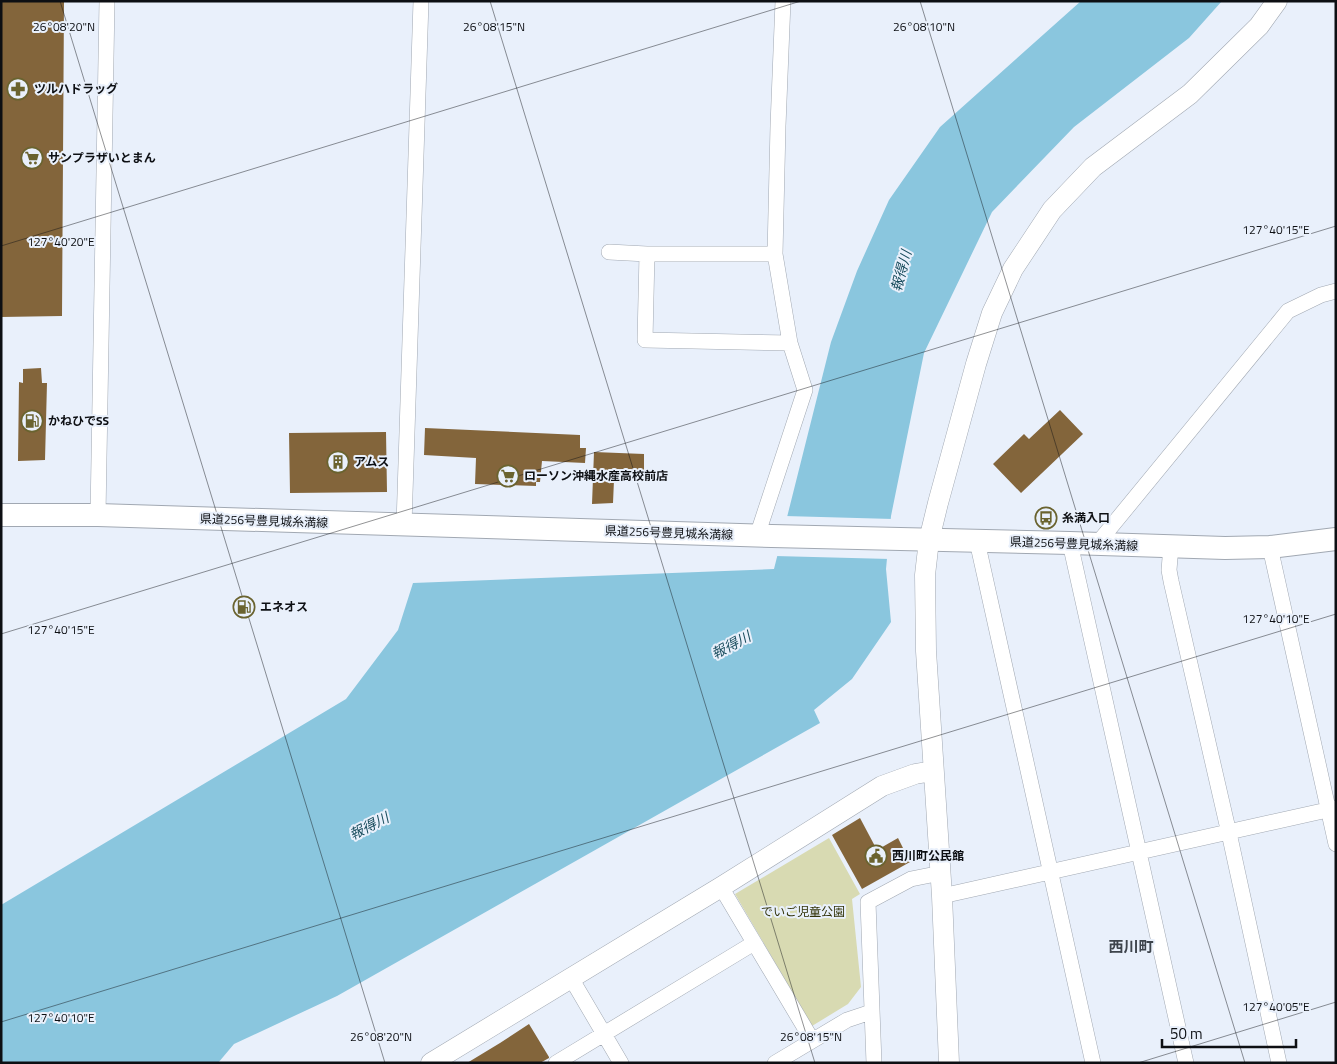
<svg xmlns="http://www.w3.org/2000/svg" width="1337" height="1064" viewBox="0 0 1337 1064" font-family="'Titillium Web','Noto Sans JP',sans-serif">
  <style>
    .green { fill: #d8dab2 }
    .water { fill: #8ac6de }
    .pier { fill: #e9f0fb }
    .building { fill: #83653b }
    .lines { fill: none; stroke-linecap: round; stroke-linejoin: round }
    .minor-casing { stroke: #a1a8b2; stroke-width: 16 }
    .tertiary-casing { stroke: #a1a8b2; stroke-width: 21 }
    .secondary-casing { stroke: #a1a8b2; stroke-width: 24 }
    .minor { stroke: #fff; stroke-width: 15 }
    .tertiary { stroke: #fff; stroke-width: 20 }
    .secondary { stroke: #fff; stroke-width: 22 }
    .ticks { fill: none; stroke: #0d0f13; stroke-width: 1; stroke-opacity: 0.45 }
    .labels { text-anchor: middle; stroke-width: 4; stroke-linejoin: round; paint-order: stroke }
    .poi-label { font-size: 12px; font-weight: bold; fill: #0d0f13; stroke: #e9f0fb; text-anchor: start }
    .street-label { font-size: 12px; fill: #0d0f13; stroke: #e9f0fb }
    .park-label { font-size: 12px; fill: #323309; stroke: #e9f0fb }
    .water-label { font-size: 14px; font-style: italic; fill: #194c5d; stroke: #e9f0fb }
    .quarter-label { font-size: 15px; font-weight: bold; fill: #3e444c; stroke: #e9f0fb }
    .ticks-label { font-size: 12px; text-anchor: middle; fill: #0d0f13; stroke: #e9f0fb; stroke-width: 4; stroke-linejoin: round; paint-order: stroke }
  </style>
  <rect width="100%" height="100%" fill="#e9f0fb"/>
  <!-- green -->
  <path class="green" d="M829,838l31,56 -8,5 9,88 -13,17 -36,22 -77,-132z"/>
  <!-- water -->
  <path class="water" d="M1081,1h141l-33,37 -115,89 -82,85 -68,141 -33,163 -5,53 5,53 -39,57 -38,31 6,13 -483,273 -103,48 -16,19h-217v-158l345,-206 52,-69 15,-47 361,-14 57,-227 26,-71 32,-71 51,-73z"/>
  <!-- pier -->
  <path class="pier" d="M785,516l108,3 -3,40 -115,-3z"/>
  <!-- building -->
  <path class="building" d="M1,1h63l-2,315 -61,1z
    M41,368l1,15h5l-2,77 -27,1 1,-79 4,1v-14z
    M1060,410l23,24 -62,59 -28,-29 31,-30 5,5z
    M425,428l155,7v13h6l-1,15 -43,-2 -2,21h-4v4l-61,-2 1,-26 -52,-3z
    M386,432l1,60 -97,1 -1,-60z
    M594,452l50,2v22l-30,4 -1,23 -21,1z
    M860,818l17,32 21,-12 12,24 -48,27 -30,-54z
    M529,1024l20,33v1l-9,5h-73l33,-20z"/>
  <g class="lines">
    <!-- minor casing -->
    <g class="minor-casing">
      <path id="minor" d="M609,252l38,2
        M775,254h-128l-2,86 145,3
        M98,515l9,-514
        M404,525l17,-524
        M757,536l48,-146 -15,-47 -15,-89 3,-128 5,-125
        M977,541l116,522
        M1070,543l116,520
        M1097,544l191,-233 33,-16 15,-4
        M1171,546l-2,24 2,11 60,261 48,221
        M1270,547l66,297
        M721,887l91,153
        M942,896l394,-88
        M571,978l50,85
        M556,1063l198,-120
        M775,1063l72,-43 24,-8
        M874,1063l-6,-161 43,-23 30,-6"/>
    </g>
    <!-- tertiary casing -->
    <g class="tertiary-casing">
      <path id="tertiary" d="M431,1063l290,-176 161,-101 33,-12 18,-3
        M949,1063l-7,-167 -16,-245 -1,-76 4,-35 9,-37 38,-139 16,-51 21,-44 39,-59 41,-43 97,-73 69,-68 18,-25"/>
    </g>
    <!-- secondary casing -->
    <g class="secondary-casing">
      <path id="secondary" d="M1,515h97l674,21 298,7 155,5 45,-1 66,-8"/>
    </g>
    <!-- minor -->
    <use href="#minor" class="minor"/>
    <!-- tertiary -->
    <use href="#tertiary" class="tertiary"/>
    <!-- secondary -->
    <use href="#secondary" class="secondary"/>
  </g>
  <!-- ticks -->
  <path class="ticks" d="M60,1l325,1062M490,1l325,1062M920,1l325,1062M1,246l800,-245M1,634l1335,-408M1,1022l1335,-408M1138,1063l198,-61"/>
  <!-- icons -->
  <defs>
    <g id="pharmacy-ring" transform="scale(1.125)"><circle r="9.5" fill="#e9f0fb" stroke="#6a632f" stroke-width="1.5"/><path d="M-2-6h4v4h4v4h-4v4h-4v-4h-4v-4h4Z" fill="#6a632f"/></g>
    <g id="supermarket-ring" transform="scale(1.125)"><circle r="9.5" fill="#e9f0fb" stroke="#6a632f" stroke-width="1.5"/><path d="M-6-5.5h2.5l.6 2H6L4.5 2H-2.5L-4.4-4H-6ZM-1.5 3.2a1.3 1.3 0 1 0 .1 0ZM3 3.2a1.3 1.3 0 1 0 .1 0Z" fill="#6a632f"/></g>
    <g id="fuel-ring" transform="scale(1.125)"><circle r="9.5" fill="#e9f0fb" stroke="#6a632f" stroke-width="1.5"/><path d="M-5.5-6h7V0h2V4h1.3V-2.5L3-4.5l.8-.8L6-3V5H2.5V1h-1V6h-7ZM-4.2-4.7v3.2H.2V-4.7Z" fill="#6a632f"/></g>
    <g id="building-ring" transform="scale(1.125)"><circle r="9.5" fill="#e9f0fb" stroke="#6a632f" stroke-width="1.5"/><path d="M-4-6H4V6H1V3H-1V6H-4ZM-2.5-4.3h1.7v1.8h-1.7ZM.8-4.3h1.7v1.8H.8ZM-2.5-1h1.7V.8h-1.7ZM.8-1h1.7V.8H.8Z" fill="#6a632f"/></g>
    <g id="bus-ring" transform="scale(1.125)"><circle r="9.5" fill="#e9f0fb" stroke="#6a632f" stroke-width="1.5"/><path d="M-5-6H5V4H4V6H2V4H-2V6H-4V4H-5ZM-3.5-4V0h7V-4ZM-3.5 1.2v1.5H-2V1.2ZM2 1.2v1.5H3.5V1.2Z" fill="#6a632f"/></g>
    <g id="civic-ring" transform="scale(1.125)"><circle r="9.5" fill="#e9f0fb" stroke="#6a632f" stroke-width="1.5"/><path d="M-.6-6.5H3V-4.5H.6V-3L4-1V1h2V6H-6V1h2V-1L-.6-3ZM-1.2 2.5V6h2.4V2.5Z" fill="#6a632f"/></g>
  </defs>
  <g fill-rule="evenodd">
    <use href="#pharmacy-ring" x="18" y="89"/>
    <use href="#supermarket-ring" x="32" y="158"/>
    <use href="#fuel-ring" x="32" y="421"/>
    <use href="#building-ring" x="338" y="462"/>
    <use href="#supermarket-ring" x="508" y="476"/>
    <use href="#bus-ring" x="1046" y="518"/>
    <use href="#fuel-ring" x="244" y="607"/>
    <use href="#civic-ring" x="876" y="856"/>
  </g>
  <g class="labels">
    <!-- poi labels -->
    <g class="poi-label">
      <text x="34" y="93">ツルハドラッグ</text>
      <text x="48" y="162">サンプラザいとまん</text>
      <text x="48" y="425">かねひでSS</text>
      <text x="354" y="466">アムス</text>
      <text x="524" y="480">ローソン沖縄水産高校前店</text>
      <text x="1062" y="522">糸満入口</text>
      <text x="260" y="611">エネオス</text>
      <text x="892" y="860">西川町公民館</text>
    </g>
    <!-- street labels -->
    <g class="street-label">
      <text transform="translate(264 521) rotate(2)" y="4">県道256号豊見城糸満線</text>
      <text transform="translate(669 533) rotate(2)" y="4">県道256号豊見城糸満線</text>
      <text transform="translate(1074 544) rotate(2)" y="4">県道256号豊見城糸満線</text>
    </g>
    <!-- park labels -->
    <g class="park-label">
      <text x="803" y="916">でいご児童公園</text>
    </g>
    <!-- water labels -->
    <g class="water-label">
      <text transform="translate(901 271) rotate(-75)" y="5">報得川</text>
      <text transform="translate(731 645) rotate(-28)" y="5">報得川</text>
      <text transform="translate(369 826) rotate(-27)" y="5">報得川</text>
    </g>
    <!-- quarter labels -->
    <g class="quarter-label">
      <text x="1131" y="952">西川町</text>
    </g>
  </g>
  <g class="ticks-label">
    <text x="64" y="31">26°08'20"N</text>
    <text x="494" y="31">26°08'15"N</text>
    <text x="924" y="31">26°08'10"N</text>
    <text x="1276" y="234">127°40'15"E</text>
    <text x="61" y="246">127°40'20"E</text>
    <text x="1276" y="623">127°40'10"E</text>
    <text x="61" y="634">127°40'15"E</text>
    <text x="1276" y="1011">127°40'05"E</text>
    <text x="61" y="1022">127°40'10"E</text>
    <text x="381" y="1041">26°08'20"N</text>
    <text x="811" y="1041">26°08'15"N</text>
  </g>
  <!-- border -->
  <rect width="1337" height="1064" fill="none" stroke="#0d0f13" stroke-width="5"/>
  <!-- scale -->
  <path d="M1162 1039v8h134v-8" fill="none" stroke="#0d0f13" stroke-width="2.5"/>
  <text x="1170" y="1039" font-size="15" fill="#0d0f13" stroke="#e9f0fb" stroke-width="4" paint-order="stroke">50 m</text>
</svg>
